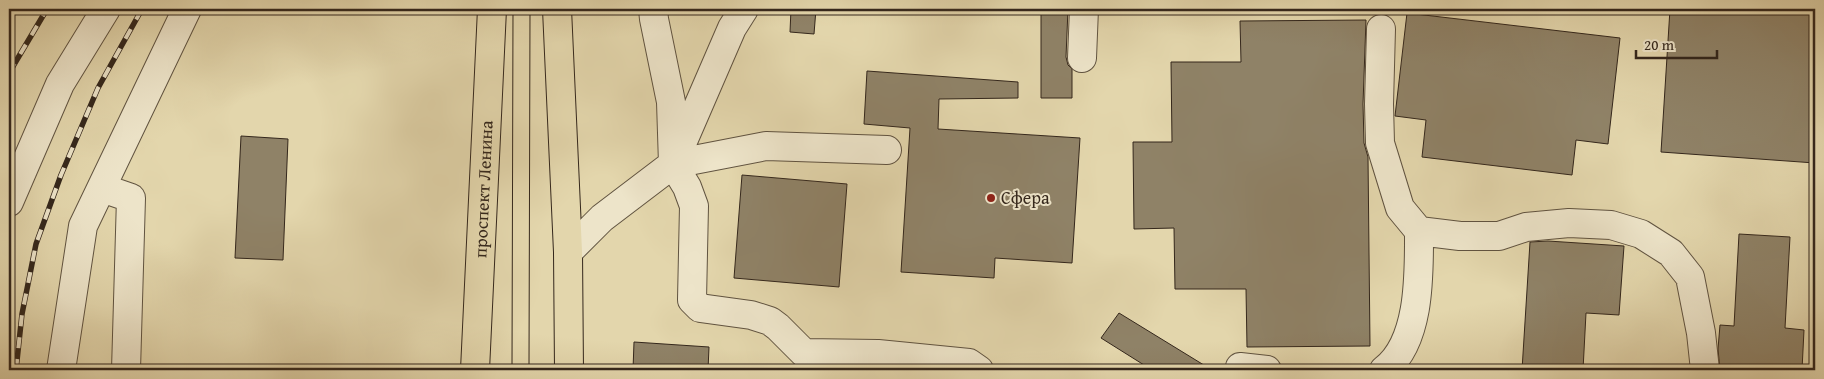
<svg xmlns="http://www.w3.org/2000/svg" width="1824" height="379" viewBox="0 0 1824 379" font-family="'Gentium Book Plus',serif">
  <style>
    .building { fill: #8f8267; stroke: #34271c }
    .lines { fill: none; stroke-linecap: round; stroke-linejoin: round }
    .minor-casing { stroke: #605340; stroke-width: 30 }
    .major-casing { stroke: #34271c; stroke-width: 30 }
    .minor { stroke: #ede4c9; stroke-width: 28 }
    .major { stroke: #e3d6ac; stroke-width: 28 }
    .tram { stroke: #34271c; stroke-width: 1 }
    .rail-casing { stroke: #34271c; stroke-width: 5.5 }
    .rail { stroke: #ede4c9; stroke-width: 4; stroke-dasharray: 11; stroke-linecap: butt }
    .poi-dot { fill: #8f2418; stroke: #ede4c9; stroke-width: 2 }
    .labels { text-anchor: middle; stroke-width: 4; stroke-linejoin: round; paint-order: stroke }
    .street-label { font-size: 18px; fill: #34271c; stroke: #ede4c9 }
    .poi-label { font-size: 18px; fill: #34271c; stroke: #ede4c9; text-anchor: start }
  </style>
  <rect width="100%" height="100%" fill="#e3d6ac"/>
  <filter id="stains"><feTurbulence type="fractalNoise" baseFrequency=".004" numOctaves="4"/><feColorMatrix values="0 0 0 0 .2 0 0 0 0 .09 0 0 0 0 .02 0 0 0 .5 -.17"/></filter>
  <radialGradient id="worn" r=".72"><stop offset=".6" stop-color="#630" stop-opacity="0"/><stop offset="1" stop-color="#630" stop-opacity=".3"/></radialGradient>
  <!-- building -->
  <path class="building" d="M791,9h25l-2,25 -24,-2z
    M1041,9h27l-2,48 2,8 4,4v29h-31z
    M1670,9h145v154l-154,-11z
    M1407,13l213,25 -12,106 -32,-4 -4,35 -150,-18 4,-37 -31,-4z
    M1366,20l-3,84 1,39 4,14 2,189 -123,1 -1,-58h-71l-1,-61 -40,1 -1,-87h39l-1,-80h70l-1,-41z
    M867,71l151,11v16l-79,1 -1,30 142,9 -8,125 -77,-5 -1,20 -93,-6 9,-144 -46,-4z
    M241,136l47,3 -5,121 -48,-2z
    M742,175l105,9 -8,103 -105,-9z
    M1739,234l51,3 -5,91 19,2 -2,40h-82l-2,-21 2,-24 14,1z
    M1548,241l76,5 -5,69 -33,-2 -3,57h-61l8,-128z
    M1119,313l93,57h-60l-51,-32z
    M634,342l75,5 -1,23h-75z"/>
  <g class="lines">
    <!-- minor casing -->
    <g class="minor-casing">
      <path id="minor" d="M653,9l1,10 17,83 2,62 14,23 7,19 -2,94 8,8 51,7 19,6 8,6 26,26 74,1 91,9 10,7
        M1381,29l-2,75 1,39 20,65 19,23 41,5h39l27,-9 43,-4 42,2 30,9 30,19 19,24 11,56 4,37
        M1082,58l2,-49
        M677,155l55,-127 12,-19
        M102,188l29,10 -5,172
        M9,202l51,-118 46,-75
        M568,252l34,-34 71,-54 93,-18 121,4
        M1240,367l27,3
        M61,370l22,-144 104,-217
        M1384,370c37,-28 35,-97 35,-139"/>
    </g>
    <!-- major casing -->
    <g class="major-casing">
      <g id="major">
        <path d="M557,9l11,243 1,118"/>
        <path id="s1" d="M475,370l17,-361"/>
      </g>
    </g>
    <!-- minor -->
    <use href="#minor" class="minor"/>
    <!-- major -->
    <use href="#major" class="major"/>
    <!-- tram -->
    <path class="tram" d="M512,370l1,-361
      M529,370l1,-361"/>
    <!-- rail casing -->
    <g class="rail-casing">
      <path id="rail" d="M9,73l38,-64
        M16,370l6,-56 14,-70 25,-69 37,-87 44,-79"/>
    </g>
    <!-- rail -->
    <use href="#rail" class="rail"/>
  </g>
  <!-- markers -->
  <circle class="poi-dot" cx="991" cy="198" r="5"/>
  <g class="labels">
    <!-- street labels -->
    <g class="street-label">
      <text dy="6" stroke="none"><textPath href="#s1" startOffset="181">проспект Ленина</textPath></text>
    </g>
    <!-- poi labels -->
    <g class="poi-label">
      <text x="1001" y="204">Сфера</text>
    </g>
  </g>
  <!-- margin -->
  <rect width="1824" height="379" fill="none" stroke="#e3d6ac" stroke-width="30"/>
  <rect x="10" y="10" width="1804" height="359" fill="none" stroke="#34271c" stroke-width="2.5"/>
  <rect x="15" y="15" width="1794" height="349" fill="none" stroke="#34271c"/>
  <!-- scale -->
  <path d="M1636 50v8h81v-8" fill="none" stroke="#34271c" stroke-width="2.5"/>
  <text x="1644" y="50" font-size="15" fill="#34271c" stroke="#ede4c9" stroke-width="4" paint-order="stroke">20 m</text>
  <rect width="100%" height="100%" filter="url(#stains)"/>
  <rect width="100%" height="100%" fill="url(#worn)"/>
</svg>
